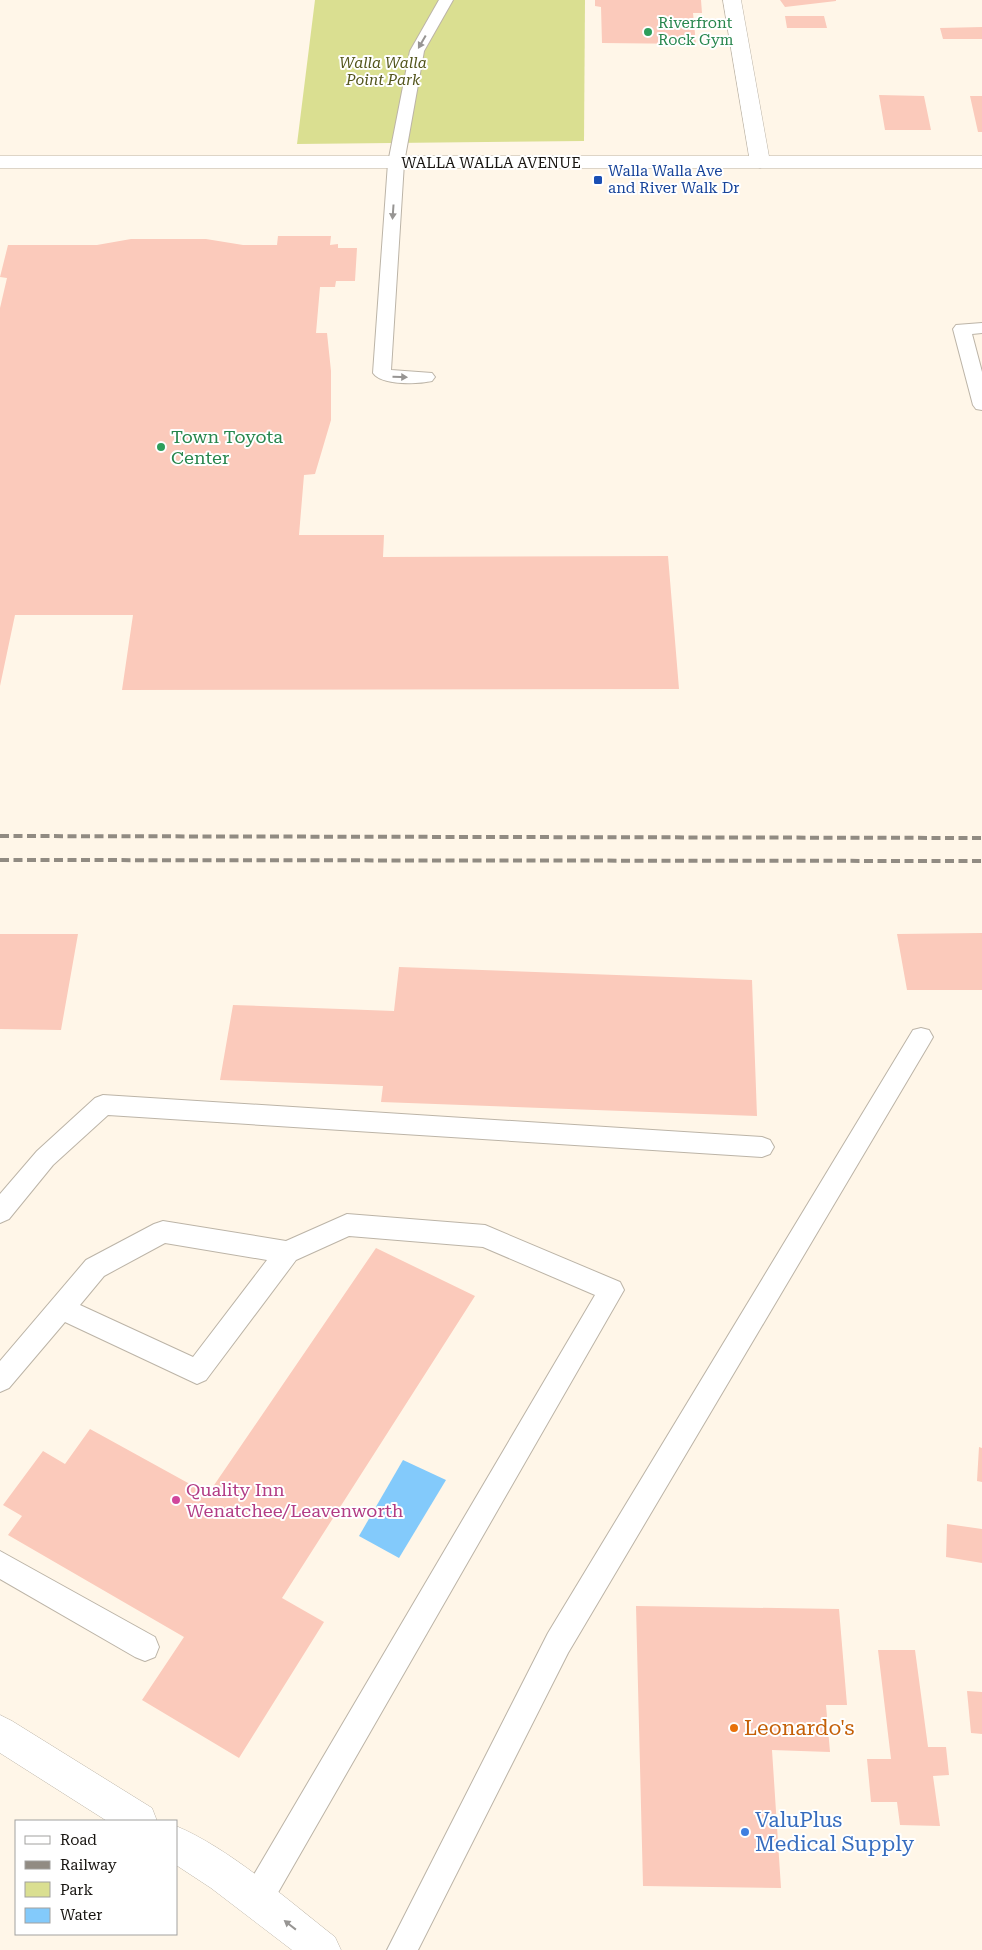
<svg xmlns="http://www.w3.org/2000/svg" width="982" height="1950" viewBox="0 0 982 1950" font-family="'Roboto Serif',serif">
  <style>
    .green { fill: #dadf91 }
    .water { fill: #83cafb }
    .building { fill: #fbcabb }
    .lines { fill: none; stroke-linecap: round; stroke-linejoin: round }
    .service-casing { stroke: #bcb4a7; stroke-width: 2 }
    .minor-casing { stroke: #bcb4a7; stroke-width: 1 }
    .tertiary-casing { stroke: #bcb4a7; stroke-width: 1 }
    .service { fill: #fff; fill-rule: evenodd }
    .minor { fill: #fff; fill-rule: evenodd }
    .tertiary { fill: #fff; fill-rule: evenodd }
    .rail { stroke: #918b82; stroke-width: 4; stroke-dasharray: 9 4.5; stroke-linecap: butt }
    .oneway { fill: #979593 }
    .leisure-dot { fill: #2e9e5b; stroke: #fff; stroke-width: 2 }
    .transit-dot { fill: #1a4fb4; stroke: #fff; stroke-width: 2 }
    .hotel-dot { fill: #d1479c; stroke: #fff; stroke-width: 2 }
    .food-dot { fill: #e8710a; stroke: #fff; stroke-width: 2 }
    .shop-dot { fill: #3f7fe0; stroke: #fff; stroke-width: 2 }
    .labels { text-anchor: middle; stroke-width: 4; stroke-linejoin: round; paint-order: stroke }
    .far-leisure-label { font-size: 15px; fill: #27864d; stroke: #fff; text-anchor: start }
    .far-park-label { font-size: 15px; font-style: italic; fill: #53551c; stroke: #fff }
    .far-street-label { font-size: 15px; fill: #171410; stroke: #fff }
    .far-transit-label { font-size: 15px; fill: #164399; stroke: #fff; text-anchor: start }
    .leisure-label { font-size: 18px; fill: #27864d; stroke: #fff; text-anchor: start }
    .hotel-label { font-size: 18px; fill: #b23c85; stroke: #fff; text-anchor: start }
    .near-food-label { font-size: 21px; fill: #c56008; stroke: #fff; text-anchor: start }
    .near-shop-label { font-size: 21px; fill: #366cbe; stroke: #fff; text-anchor: start }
  </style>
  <rect width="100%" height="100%" fill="#fff6e8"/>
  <!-- green -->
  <path class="green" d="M315,0h270l-1,141 -287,3z"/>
  <!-- water -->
  <path class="water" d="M403,1460l43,20 -47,78 -40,-22z"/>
  <!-- building -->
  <path class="building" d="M595,0h106l1,13h-9l3,31 -94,-1 -1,-36 -6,-1z
    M780,0h56v1l-51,6z
    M785,16h39l3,12h-40z
    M982,27v12h-39l-3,-11z
    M879,95l45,1 7,34h-46z
    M970,96h12v36h-4z
    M278,236h53l-1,9 8,-1v4h19l-2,33h-19l-1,6h-15l-4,46h11l4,38v49l-16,54 -11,1 -5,60h85l-1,22 285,-1 11,133 -557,1 11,-75h-118l-15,71v-378l7,-30 -7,-1 8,-32h89l34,-6h75l37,6h34z
    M982,933v57h-75l-10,-56z
    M0,934h78l-17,96 -61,-1z
    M399,967l353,13 5,136 -376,-14 2,-16 -163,-6 13,-75 161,6z
    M376,1248l99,48 -193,302 42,24 -85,136 -97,-58 42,-63 -176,-102 14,-19 -19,-11 40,-54 22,13 25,-35 118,65z
    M979,1447l3,1v34l-5,-1z
    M947,1524l35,5v34l-36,-6z
    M636,1606l203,3 8,96h-21l4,47 -58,-2 9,138 -138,-2z
    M878,1650h37l13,97h18l3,28 -16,1 7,50 -40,-1 -3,-23h-26l-4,-43h24z
    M967,1691l15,1v42l-11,-1z"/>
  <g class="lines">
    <!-- service casing -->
    <g class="service-casing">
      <path id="service" d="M439,0h14l-29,51 -20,112 -13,207 41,3 3,4 -3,4c-13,3 -50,5 -59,-8l15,-210 22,-112z
        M982,323v10l-10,1 10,38v38l-6,-1 -3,-4 -20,-76 3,-4z
        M921,1028l8,2 4,7 -4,7 -361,609 -150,297h-31l161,-317 365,-603z
        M103,1095l659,42 8,3 4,7 -4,7 -8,3 -654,-42 -55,50 -44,54 -9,4v-29l37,-43 58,-53z
        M347,1214l138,11 135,57 4,8 -356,620 -11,4 -11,-4 -4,-11 4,-11 349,-593 -112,-48 -134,-11 -53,24 -90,120 -9,4 -132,-62 -56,66 -9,4v-31l86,-101 68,-36 9,-3 123,20zM165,1243l102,17 -74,97 -113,-52 24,-29z
        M0,1551l155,86 4,10 -4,10 -10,4 -10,-4 -135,-78z"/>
    </g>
    <!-- minor casing -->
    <g class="minor-casing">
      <path id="minor" d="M723,0h18l29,162 -3,4 -7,2 -7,-2 -3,-4z"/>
    </g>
    <!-- tertiary casing -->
    <g class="tertiary-casing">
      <path id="tertiary" d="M0,156h982v12h-982z
        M0,1715l12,6 140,87 5,13h-50l-107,-68z
        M176,1826c53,22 113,75 159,111l6,13h-49l-81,-62 -35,-23z"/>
    </g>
    <!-- service -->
    <use href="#service" class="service"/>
    <!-- minor -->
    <use href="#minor" class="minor"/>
    <!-- tertiary -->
    <use href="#tertiary" class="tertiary"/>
    <!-- rail -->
    <path class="rail" d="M0,836l982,2
      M0,860l982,1"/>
  </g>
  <!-- one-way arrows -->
  <defs><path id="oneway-solid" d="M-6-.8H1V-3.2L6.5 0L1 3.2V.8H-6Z" transform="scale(1.25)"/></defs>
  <g class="oneway">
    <use href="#oneway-solid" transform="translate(422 42) rotate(120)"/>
    <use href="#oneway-solid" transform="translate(393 212) rotate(94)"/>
    <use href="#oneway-solid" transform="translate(400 377) rotate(1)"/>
    <use href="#oneway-solid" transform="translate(290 1925) rotate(-142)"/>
  </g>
  <!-- markers -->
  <g class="leisure-dot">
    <circle cx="648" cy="32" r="5"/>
    <circle cx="161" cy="447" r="5"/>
  </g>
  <rect class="transit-dot" x="593" y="175" width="10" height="10" rx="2.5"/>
  <circle class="hotel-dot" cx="176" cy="1500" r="5"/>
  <circle class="food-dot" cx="734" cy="1728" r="5"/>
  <circle class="shop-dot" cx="745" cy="1832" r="5"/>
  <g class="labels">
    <!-- far-leisure labels -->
    <g class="far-leisure-label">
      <text x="658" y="28">Riverfront<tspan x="658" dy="17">Rock Gym</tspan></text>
    </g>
    <!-- far-park labels -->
    <g class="far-park-label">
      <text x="383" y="68">Walla Walla<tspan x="383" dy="17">Point Park</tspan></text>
    </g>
    <!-- far-street labels -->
    <g class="far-street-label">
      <text x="491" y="168">WALLA WALLA AVENUE</text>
    </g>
    <!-- far-transit labels -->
    <g class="far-transit-label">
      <text x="608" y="176">Walla Walla Ave<tspan x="608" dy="17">and River Walk Dr</tspan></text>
    </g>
    <!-- leisure labels -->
    <g class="leisure-label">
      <text x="171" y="443">Town Toyota<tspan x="171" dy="21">Center</tspan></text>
    </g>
    <!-- hotel labels -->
    <g class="hotel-label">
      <text x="186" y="1496">Quality Inn<tspan x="186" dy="21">Wenatchee/Leavenworth</tspan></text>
    </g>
    <!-- near-food labels -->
    <g class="near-food-label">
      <text x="744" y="1735">Leonardo's</text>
    </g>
    <!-- near-shop labels -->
    <g class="near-shop-label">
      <text x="755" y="1827">ValuPlus<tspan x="755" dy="24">Medical Supply</tspan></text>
    </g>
  </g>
  <!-- legend -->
  <rect x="15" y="1820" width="162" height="115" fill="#ffffff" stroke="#a2a19f"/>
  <rect x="25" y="1836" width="25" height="8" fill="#ffffff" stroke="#a2a19f"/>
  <text x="60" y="1845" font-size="15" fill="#171410">Road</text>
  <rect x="25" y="1861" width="25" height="8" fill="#918b82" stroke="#a2a19f"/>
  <text x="60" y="1870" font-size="15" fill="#171410">Railway</text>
  <rect x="25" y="1882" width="25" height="15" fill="#dadf91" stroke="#a2a19f"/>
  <text x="60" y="1895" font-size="15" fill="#171410">Park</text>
  <rect x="25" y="1908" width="25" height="15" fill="#83cafb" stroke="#a2a19f"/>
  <text x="60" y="1920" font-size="15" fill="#171410">Water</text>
</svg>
